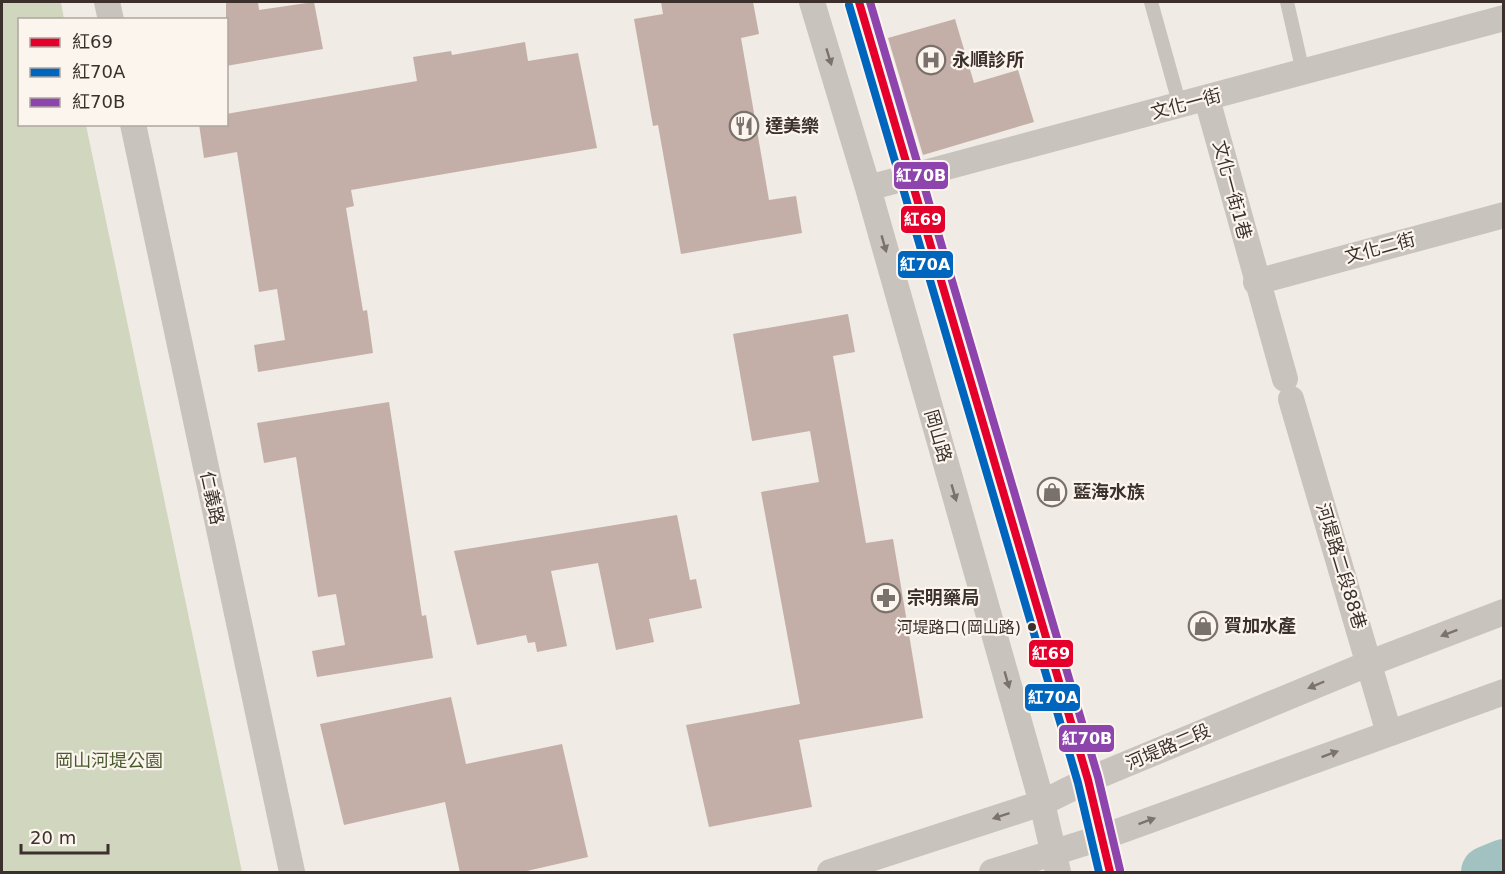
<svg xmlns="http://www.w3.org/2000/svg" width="1505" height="874" viewBox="0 0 1505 874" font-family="'DejaVu Sans','Noto Sans TC',sans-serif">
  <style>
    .green { fill: #d1d6bf }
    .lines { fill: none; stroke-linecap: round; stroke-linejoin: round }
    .river { stroke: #a1c2c1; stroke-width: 52 }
    .building { fill: #c3afa7 }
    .lane { stroke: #c9c3be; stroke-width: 14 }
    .street { stroke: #c9c3be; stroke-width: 26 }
    .bus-1-casing { stroke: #fbf5ee; stroke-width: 12 }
    .bus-2-casing { stroke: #fbf5ee; stroke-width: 12 }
    .bus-3-casing { stroke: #fbf5ee; stroke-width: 12 }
    .bus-1 { stroke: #e4002b; stroke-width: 8 }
    .bus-2 { stroke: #0065bd; stroke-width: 8 }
    .bus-3 { stroke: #8e44ad; stroke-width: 8 }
    .oneway { fill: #7b726d }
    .bus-dot { fill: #3b302b; stroke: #fbf5ee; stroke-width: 2 }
    .labels { text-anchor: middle; stroke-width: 4.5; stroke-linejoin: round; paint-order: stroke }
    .bus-label { font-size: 16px; fill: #3b302b; stroke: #fbf5ee; text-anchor: end }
    .poi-label { font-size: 18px; font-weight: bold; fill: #3b302b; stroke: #fbf5ee; text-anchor: start }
    .street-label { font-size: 18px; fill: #3b302b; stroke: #fbf5ee }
    .park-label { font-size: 18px; fill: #4a5a2e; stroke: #fbf5ee }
    .line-badge { stroke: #fbf5ee; stroke-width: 2 }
    .badge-label { font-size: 16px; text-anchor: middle; font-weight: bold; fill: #fff }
  </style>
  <rect width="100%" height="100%" fill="#f0ebe5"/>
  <!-- green -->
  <path class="green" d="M2,2h59l3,17 -44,1v104l66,1 156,747h-240z"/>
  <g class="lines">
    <!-- river -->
    <path class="river" d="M1487,872l17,-7"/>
  </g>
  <!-- building -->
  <path class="building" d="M226,2h32l1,8 55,-8 9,47 -97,17z
    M661,2h92l6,32 -18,4 28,162 27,-4 6,37 -121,21 -23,-129 -5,1 -19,-107 29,-5z
    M955,19l19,64 44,-13 16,52 -111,33 -35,-117z
    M525,42l3,19 50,-8 19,95 -246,42 3,16 -8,2 17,103 4,-1 6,43 -115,19 -4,-27 31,-5 -8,-51 -18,3 -22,-140 -33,6 -5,-34h27v-10l191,-33 -4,-24 38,-6 1,4z
    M848,314l7,38 -22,4 33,187 27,-4 30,179 -124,22 13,67 -103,20 -23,-102 114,-21 -39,-212 58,-10 -9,-51 -58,10 -19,-107z
    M389,402l33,214 4,-1 7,43 -116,19 -5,-26 33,-6 -9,-51 -18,3 -22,-140 -32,6 -7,-40z
    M677,515l13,65 6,-1 6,29 -53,11 5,23 -38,8 -18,-87 -47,8 16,75 -30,6 -2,-10 -7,1 -2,-8 -49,10 -23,-94z
    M451,697l15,67 96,-20 26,113 -70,16h-58l-15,-71 -101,23 -24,-101z"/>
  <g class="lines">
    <!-- lane -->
    <path class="lane" d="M1151,2l29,104
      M1287,2l16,70"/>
    <!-- street -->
    <path class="street" d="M107,2l4,18
      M812,2l56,186 174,615 16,69
      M859,2l229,778 22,92
      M1207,99l78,280
      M133,124l159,748
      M868,188l636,-170
      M1256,282l248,-67
      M1291,399l98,334
      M830,872l212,-69 46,-23 282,-117 134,-51
      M992,872l111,-35 401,-145"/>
    <!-- bus-1 casing -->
    <g class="bus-1-casing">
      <path id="bus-1" d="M859,2l229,778 22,92"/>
    </g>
    <!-- bus-2 casing -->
    <g class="bus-2-casing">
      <path id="bus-2" d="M849,5l229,778 21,89"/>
    </g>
    <!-- bus-3 casing -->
    <g class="bus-3-casing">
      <path id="bus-3" d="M870,2l228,775 22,93"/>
    </g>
    <!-- bus-1 -->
    <use href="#bus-1" class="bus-1"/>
    <!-- bus-2 -->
    <use href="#bus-2" class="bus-2"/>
    <!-- bus-3 -->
    <use href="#bus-3" class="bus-3"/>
  </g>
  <!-- one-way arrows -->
  <defs><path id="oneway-solid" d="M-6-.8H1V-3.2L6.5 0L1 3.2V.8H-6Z" transform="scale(1.5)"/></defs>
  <g class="oneway">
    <use href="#oneway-solid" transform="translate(829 57) rotate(73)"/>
    <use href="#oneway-solid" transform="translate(884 244) rotate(74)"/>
    <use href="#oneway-solid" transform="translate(954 493) rotate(74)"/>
    <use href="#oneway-solid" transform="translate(1449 633) rotate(159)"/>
    <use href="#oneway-solid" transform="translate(1007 680) rotate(74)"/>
    <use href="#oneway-solid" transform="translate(1316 685) rotate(157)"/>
    <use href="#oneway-solid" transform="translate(1330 754) rotate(-20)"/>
    <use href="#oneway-solid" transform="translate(1001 816) rotate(162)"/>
    <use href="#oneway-solid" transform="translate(1147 821) rotate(-20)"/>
  </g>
  <!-- icons -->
  <defs>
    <g id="hospital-ring" transform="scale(1.5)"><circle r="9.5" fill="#fbf5ee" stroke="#7a716c" stroke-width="1.5"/><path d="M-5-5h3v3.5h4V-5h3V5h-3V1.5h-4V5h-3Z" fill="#7a716c"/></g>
    <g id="restaurant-ring" transform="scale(1.5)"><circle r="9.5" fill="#fbf5ee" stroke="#7a716c" stroke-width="1.5"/><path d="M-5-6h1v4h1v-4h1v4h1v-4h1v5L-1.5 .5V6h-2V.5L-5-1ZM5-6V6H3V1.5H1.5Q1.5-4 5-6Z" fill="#7a716c"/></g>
    <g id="shop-ring" transform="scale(1.5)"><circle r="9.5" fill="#fbf5ee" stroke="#7a716c" stroke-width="1.5"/><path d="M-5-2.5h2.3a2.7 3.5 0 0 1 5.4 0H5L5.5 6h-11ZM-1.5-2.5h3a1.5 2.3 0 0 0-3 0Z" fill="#7a716c"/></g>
    <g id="pharmacy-ring" transform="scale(1.5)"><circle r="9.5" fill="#fbf5ee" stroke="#7a716c" stroke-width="1.5"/><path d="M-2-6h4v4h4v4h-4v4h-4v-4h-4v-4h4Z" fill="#7a716c"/></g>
  </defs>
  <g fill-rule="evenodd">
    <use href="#hospital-ring" x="931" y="60"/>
    <use href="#restaurant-ring" x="744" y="126"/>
    <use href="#shop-ring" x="1052" y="492"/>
    <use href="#pharmacy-ring" x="886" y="598"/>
    <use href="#shop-ring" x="1203" y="626"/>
  </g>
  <!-- markers -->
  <circle class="bus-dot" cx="1032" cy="627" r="5"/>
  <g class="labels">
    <!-- bus labels -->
    <g class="bus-label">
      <text x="1021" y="633">河堤路口(岡山路)</text>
    </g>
    <!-- poi labels -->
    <g class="poi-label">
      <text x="952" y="66">永順診所</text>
      <text x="765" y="132">達美樂</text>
      <text x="1073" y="498">藍海水族</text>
      <text x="907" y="604">宗明藥局</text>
      <text x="1224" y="632">賀加水產</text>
    </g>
    <!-- street labels -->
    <g class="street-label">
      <text transform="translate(1186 104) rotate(-15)" y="6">文化一街</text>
      <text transform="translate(1232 190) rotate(75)" y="6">文化一街1巷</text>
      <text transform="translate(1380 248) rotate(-15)" y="6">文化二街</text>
      <text transform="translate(938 436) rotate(74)" y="6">岡山路</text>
      <text transform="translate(212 498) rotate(78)" y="6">仁義路</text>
      <text transform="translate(1341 566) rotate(73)" y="6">河堤路二段88巷</text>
      <text transform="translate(1168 747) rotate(-23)" y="6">河堤路二段</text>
    </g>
    <!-- park labels -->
    <g class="park-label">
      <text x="109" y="767">岡山河堤公園</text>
    </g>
  </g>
  <g class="line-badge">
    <rect x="893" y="161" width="56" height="29" rx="6" fill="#8e44ad"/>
    <rect x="900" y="205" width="46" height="29" rx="6" fill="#e4002b"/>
    <rect x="897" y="250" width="57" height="29" rx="6" fill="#0065bd"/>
    <rect x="1028" y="639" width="46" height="29" rx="6" fill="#e4002b"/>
    <rect x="1024" y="683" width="57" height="29" rx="6" fill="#0065bd"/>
    <rect x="1058" y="724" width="57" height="29" rx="6" fill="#8e44ad"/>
  </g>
  <g class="badge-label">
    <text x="921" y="181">紅70B</text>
    <text x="923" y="225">紅69</text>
    <text x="925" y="270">紅70A</text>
    <text x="1051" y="659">紅69</text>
    <text x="1053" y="703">紅70A</text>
    <text x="1087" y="744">紅70B</text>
  </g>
  <!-- border -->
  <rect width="1505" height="874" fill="none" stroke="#3b302b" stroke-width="6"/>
  <!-- legend -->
  <rect x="18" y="18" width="210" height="108" fill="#fbf5ee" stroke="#aea6a0" stroke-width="1.5"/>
  <rect x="30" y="38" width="30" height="9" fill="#e4002b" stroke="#aea6a0" stroke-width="1.5"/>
  <text x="72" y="48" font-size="18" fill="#3b302b">紅69</text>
  <rect x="30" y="68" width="30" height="9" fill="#0065bd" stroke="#aea6a0" stroke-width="1.5"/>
  <text x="72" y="78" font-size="18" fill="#3b302b">紅70A</text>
  <rect x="30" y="98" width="30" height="9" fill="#8e44ad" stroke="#aea6a0" stroke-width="1.5"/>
  <text x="72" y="108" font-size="18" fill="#3b302b">紅70B</text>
  <!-- scale -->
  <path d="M21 844v9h87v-9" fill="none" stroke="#3b302b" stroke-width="3"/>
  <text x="30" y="844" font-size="18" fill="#3b302b" stroke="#fbf5ee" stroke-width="4.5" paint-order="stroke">20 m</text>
</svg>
